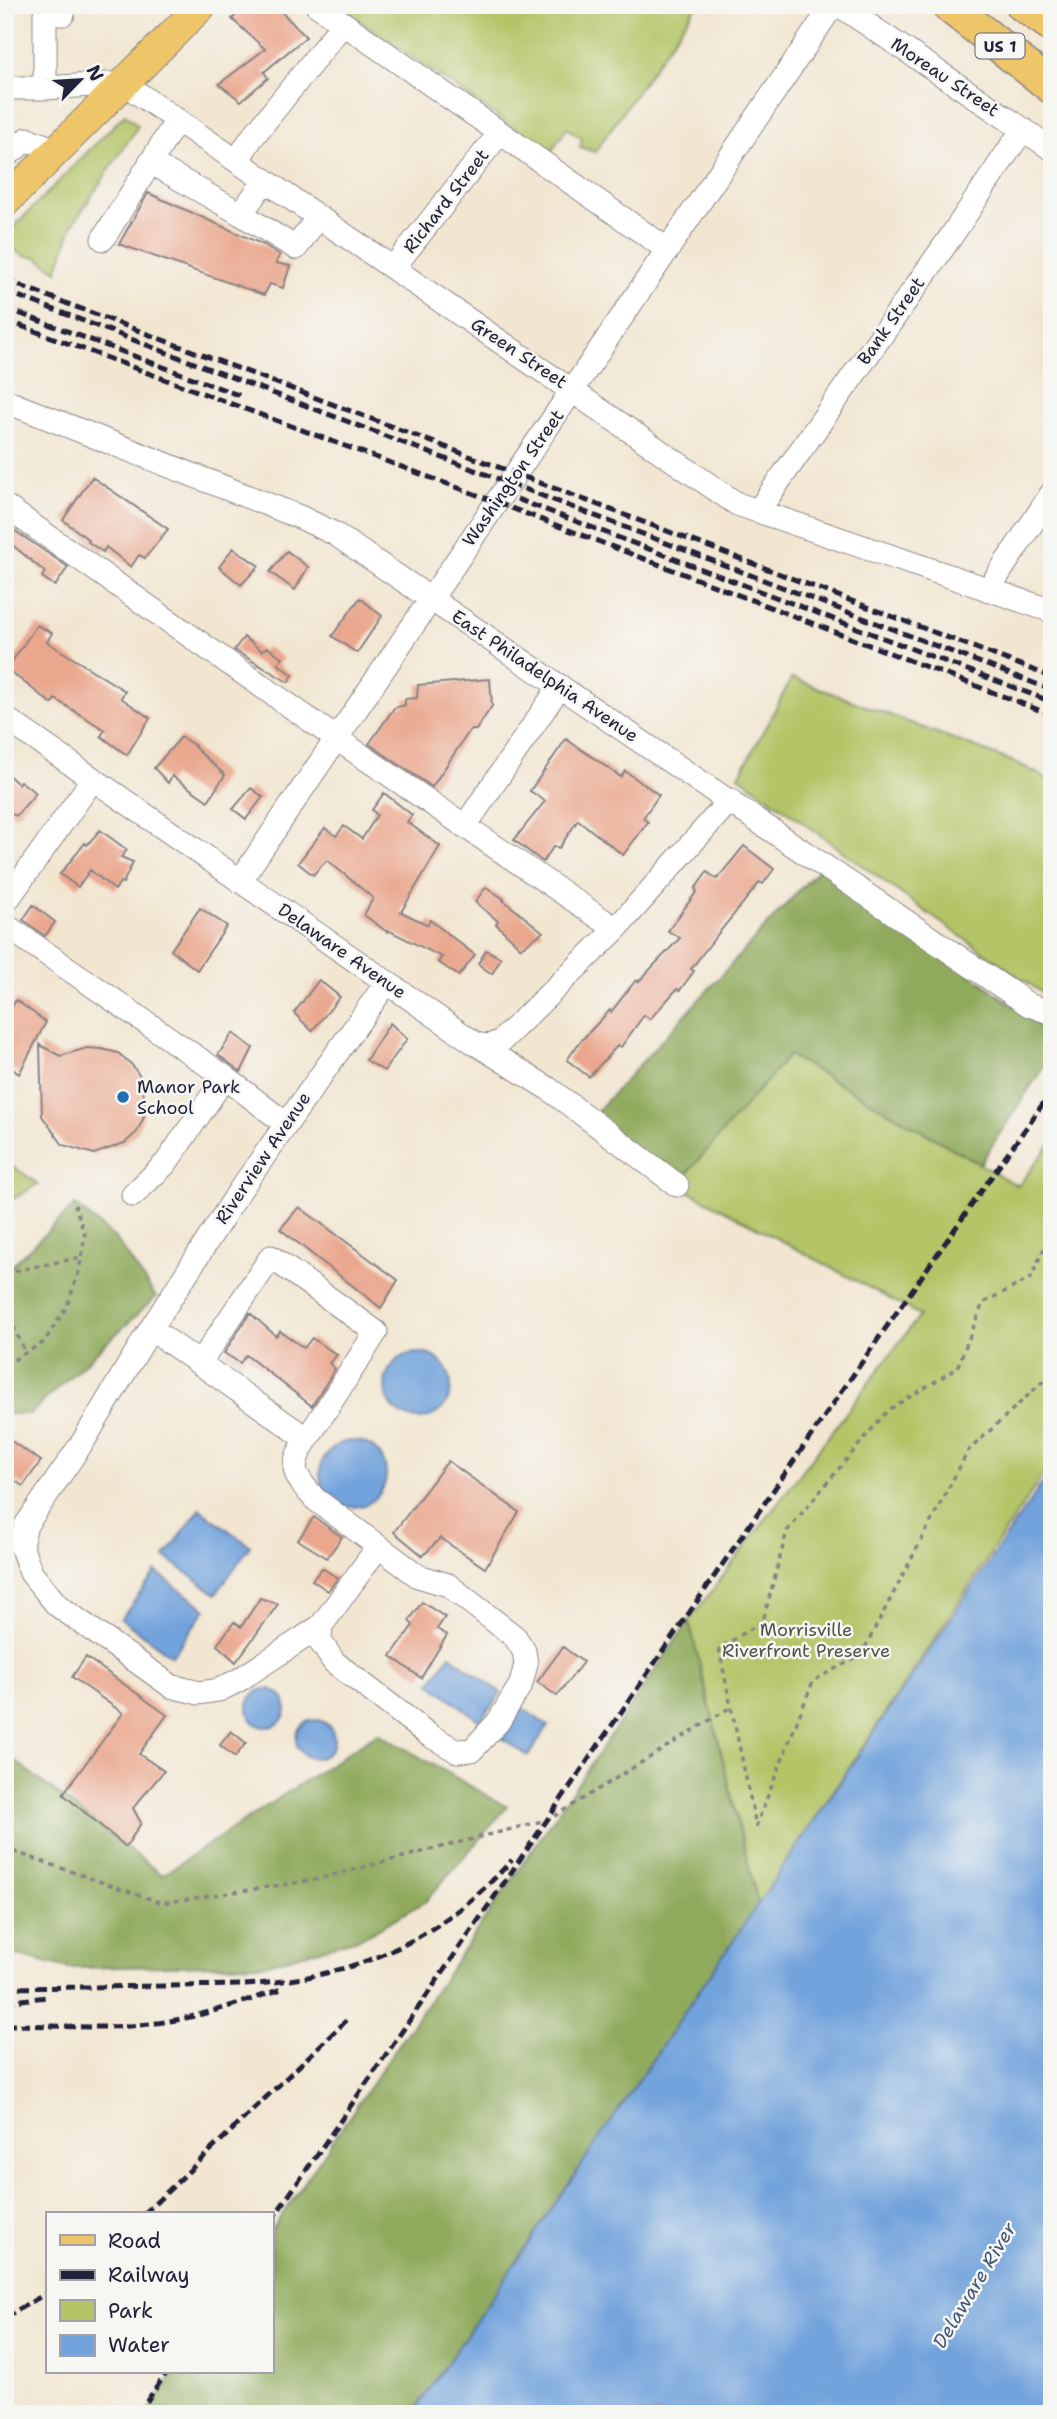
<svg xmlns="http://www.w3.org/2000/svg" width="1057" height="2419" viewBox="0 0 1057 2419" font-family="'Shantell Sans',sans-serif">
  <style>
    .green { fill: #b4c568; stroke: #6b7452; stroke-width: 2 }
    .forest { fill: #8faa5c; stroke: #58664c; stroke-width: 2 }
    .water { fill: #72a3dc; stroke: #4a628c; stroke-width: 2 }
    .building { fill: #eaa78e }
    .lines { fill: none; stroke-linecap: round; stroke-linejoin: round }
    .minor-casing { stroke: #8a8486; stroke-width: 25 }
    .major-casing { stroke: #8a8486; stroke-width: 32 }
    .highway-casing { stroke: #8a8486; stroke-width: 36 }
    .path { stroke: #8a8486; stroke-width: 3.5; stroke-dasharray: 5 5; stroke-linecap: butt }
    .minor { stroke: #fff; stroke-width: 23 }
    .major { stroke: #eec569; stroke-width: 30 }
    .highway { stroke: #eec569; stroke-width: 33 }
    .rail { stroke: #22223b; stroke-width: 5; stroke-dasharray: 10 5; stroke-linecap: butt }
    .poi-dot { fill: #1f6fb2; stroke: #f6f6f2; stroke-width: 2.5 }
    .labels { text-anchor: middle; stroke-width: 5; stroke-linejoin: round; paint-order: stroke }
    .shield { fill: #f6f6f2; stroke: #626272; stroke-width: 2 }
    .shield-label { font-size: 16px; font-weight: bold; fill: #22223b }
    .street-label { font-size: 18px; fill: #22223b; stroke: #f6f6f2 }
    .poi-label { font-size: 18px; fill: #22223b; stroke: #f6f6f2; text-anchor: start }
    .park-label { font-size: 18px; fill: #4e5348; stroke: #f6f6f2 }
    .water-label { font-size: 19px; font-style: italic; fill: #42567b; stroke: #f6f6f2 }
  </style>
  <rect width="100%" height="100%" fill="#f6f6f2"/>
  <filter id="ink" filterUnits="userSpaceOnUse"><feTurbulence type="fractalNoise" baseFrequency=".0143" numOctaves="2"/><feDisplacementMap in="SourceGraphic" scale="14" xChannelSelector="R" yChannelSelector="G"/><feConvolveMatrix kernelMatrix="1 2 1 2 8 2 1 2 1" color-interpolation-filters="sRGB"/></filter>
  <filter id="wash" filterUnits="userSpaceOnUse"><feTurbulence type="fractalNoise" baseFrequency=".00686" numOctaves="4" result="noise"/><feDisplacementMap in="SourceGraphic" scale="28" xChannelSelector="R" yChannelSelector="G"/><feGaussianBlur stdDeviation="1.57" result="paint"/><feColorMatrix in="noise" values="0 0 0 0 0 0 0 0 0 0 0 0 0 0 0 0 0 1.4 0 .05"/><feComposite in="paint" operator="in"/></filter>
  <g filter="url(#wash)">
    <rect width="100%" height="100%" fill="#f2e6d1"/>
    <!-- green -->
    <path class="green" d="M337,5h360l-102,147 -15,-5 2,-8 -15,-11 -17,25z
      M125,114l13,12 -65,98 -16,47 -21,-14 -11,-1 -20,-11v-9z
      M792,678l227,86 33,17v215l-8,-2 -108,-75 -197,-143z
      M788,1055l230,131 34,-44v319l-294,444 -69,-284 231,-306 -243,-130z
      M5,1161l33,23 -33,20z"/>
    <!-- forest -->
    <path class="forest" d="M823,864l229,171v19l-72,110 -191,-109 -112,130 -87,-66z
      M75,1205l41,34 40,58 -126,117h-25v-142z
      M689,1621l69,284 -345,509h-266l28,-42h96v-141z
      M378,1733l129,74 -81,94 -65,37 -94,26 -198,4 -64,-16v-199l157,122z"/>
    <!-- water -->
    <path class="water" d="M385 1386a33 33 0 1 1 66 0a33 33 0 1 1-66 0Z
      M320 1474a33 33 0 1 1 66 0a33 33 0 1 1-66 0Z
      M1052,1469v945h-639z
      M200,1509l50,37 -34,48 -51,-37z
      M156,1572l50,37 -34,47 -51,-37z
      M450,1655l51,38 -21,28 -50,-38z
      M248 1708a19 19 0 1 1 38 0a19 19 0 1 1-38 0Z
      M522,1708l26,18 -20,30 -26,-18z
      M296 1739a19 19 0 1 1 38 0a19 19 0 1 1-38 0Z"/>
    <g id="blocks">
      <!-- building -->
      <path class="building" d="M247,5h28l31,32 -42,35 4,6 -27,23 -22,-17 46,-35 -33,-30z
        M148,193l116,52 16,10 -4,8 14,3 -7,22 -13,-4 -6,11 -145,-51z
        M92,477l76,52 -23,29 -6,-3 -8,12 -25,-20 -3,5 -15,-10 1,-2 -26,-20z
        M5,524l63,43 -13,19 -13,-9 3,-5 -40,-33z
        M233,548l26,18 -18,19 -22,-18z
        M287,551l21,16 -13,23 -25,-18z
        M360,598l22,18 -25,37 -25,-17z
        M37,625l15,8 -5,9 78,49 -4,7 29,20 -23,37 -26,-19 4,-6 -50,-31 -3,5 -45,-35z
        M244,637l18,14 5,-4 16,11 -5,6 15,11 -5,7 -54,-32z
        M490,679l2,27 -16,24h-6l-38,57 -63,-43 25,-36 11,-3v-6l12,-1 1,-13z
        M181,737l14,9 -1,1 31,28 -17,26 -36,-25 -4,7 -14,-15z
        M566,739l55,38 4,-6 34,24 -16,23 5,4 -25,33 -45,-35 -19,28 -5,-2 -11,16 -29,-22 31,-39 -15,-10z
        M5,772l13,12 2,-3 16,12 -20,23 -11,-7z
        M251,788l12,9 -17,22 -13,-10z
        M384,793l28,22 -5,7 33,24 -39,66 27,13 2,-5 45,35 -16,21 -21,-14 4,-5 -54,-27 -1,2 -23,-17 9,-17 -46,-38 -14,15 -15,-12 27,-35 11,8 8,-10 18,13 15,-24 -5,-5z
        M100,830l27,20 -6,7 12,5 -10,21 -3,-1 -5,8 -25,-20 -12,17 -18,-13 25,-31 2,2z
        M744,846l30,23 -11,15 -3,-2 -43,53 -26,34 3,2 -14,19 -3,-1 -27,30 -6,-4 -23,32 -3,-2 -29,32 -22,-17 12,-17 31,-33 1,2 25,-32 2,2 42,-44 -12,-7 29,-40 -2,-2 12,-17 10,7z
        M486,887l18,12 -1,1 40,32 -22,16 -25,-24 2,-3 -23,-19z
        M33,905l22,17 -10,14 -22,-16z
        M200,908l27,18 -30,44 -26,-20z
        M486,950l15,8 -9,16 -14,-10z
        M319,980l21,17 -28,34 -18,-18z
        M16,1000l30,22 -27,52 -14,-11v-45z
        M390,1023l17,16 -23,32 -18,-11z
        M233,1033l20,15 -12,24 -23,-17z
        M40,1045l20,11 27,-8 14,1 17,4 13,11 11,15 2,19v19l-7,15 -12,11 -31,11 -31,-9 -21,-29z
        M299,1207l99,73 -17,28 -101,-79z
        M250,1313l26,23 4,-5 24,17 8,-10 25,17 -8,8 6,6 -23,37 -66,-51 -6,8 -16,-10z
        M5,1437l36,24 -18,25 -18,-12z
        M448,1461l71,51 -34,56 -45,-30 -17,18 -29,-24z
        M314,1517l28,20 -15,21 -29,-18z
        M322,1568l16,10 -10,13 -16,-11z
        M260,1598l18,6 -42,58 -19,-17 17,-23 7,5z
        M422,1602l23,15 -8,12 10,6 -26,43 -30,-22 22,-31 -4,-4z
        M563,1647l20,15 -26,34 -20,-14z
        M86,1657l81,58 -28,39 25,17 -31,37 8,15 -15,24 -63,-53 60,-81 -51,-36z
        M231,1731l15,12 -11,14 -15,-12z"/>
    </g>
  </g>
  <g filter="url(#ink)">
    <use href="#blocks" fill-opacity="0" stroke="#8a8486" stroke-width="2"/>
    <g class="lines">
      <!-- minor casing -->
      <g class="minor-casing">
        <path id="minor" d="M317,5l351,245
          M839,5l213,144
          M5,88h40l78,-5 614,421 315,107
          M45,88v-74h18v-9
          M5,157l22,-18 29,11
          M237,161l14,-22 91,-114
          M150,162l91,52 24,-34
          M241,214l55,34 22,-31
          M103,239l74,-119
          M393,268l106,-134
          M5,401l297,117 33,16 694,471 23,8
          M5,506l332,233 279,190
          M758,511l192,-273 73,-109
          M988,590l64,-97
          M5,718l468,324 76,47 128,96
          M465,826l95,-140
          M240,881l593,-876
          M5,903l88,-124
          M5,925l220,152 61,47
          M480,1045l10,1 11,-5 115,-112 114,-129
          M133,1195l33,-32 59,-86
          M151,1329l156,110 69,-107 -105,-75 -71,106
          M307,1439c-19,29 -14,35 8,60l103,77 30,9 67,52 9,14 2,13 -5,20 -23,38 -26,28 -15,1 -28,-16 -95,-73 -14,-21 1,-15 57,-79
          M321,1626l-82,54 -20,10 -20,3 -28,-7 -114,-81 -26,-32 -10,-28 5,-20 58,-85 61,-102 95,-148 147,-208"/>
      </g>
      <!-- major casing -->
      <g class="major-casing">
        <path id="major" d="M5,202l197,-197"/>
      </g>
      <!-- highway casing -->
      <g class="highway-casing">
        <path id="highway" d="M948,5l104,82
          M1023,5l29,20"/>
      </g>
      <!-- path -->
      <path class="path" d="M1052,1230l-21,48 -48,25 -26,65 -70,43 -100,120 -24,90 -44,28 37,177 57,-145 48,-26 107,-204 84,-78
        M5,1273l77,-16
        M5,1320l9,8 12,26
        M5,1365l39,-23 23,-36 12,-35 6,-36 -10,-30
        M5,1846l7,5 150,52 152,-23 236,-61 181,-112"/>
      <!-- minor -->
      <use href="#minor" class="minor"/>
      <!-- major -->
      <use href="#major" class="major"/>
      <!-- highway -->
      <use href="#highway" class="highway"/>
      <!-- rail -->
      <path class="rail" d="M5,280l1047,397
        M5,291l1047,399
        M5,308l236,88
        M5,320l467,173 580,222
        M517,499l535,203
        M5,1988l240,-3c111,-8 191,-42 267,-125
        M5,2002l41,-5
        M5,2025c48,0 97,5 144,-1 46,-5 92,-21 135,-36
        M144,2214l205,-196
        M271,2221c261,-376 516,-756 781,-1130
        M5,2317l42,-24
        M138,2414l29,-42"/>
    </g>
  </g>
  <!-- markers -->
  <circle class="poi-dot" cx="123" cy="1097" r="7"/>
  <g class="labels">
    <!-- shield labels -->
    <rect class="shield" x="975.5" y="33.5" width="49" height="25" rx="5"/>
    <g class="shield-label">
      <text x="1000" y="52">US 1</text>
    </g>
    <!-- street labels -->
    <g class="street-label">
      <text transform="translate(945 77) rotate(34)" y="6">Moreau Street</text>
      <text transform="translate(446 201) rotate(-52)" y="6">Richard Street</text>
      <text transform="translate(891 321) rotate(-55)" y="6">Bank Street</text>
      <text transform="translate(519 353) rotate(34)" y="6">Green Street</text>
      <text transform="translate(513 478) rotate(-55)" y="6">Washington Street</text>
      <text transform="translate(545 676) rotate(34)" y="6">East Philadelphia Avenue</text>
      <text transform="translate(342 951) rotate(35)" y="6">Delaware Avenue</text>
      <text transform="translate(263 1158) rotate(-56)" y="6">Riverview Avenue</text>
    </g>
    <!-- poi labels -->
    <g class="poi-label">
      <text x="137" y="1093">Manor Park<tspan x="137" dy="21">School</tspan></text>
    </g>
    <!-- park labels -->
    <g class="park-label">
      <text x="806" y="1636">Morrisville<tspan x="806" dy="21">Riverfront Preserve</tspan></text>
    </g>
    <!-- water labels -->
    <g class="water-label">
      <text transform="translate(974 2285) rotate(-59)" y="7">Delaware River</text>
    </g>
  </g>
  <!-- margin -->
  <rect width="1057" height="2419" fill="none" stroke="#f6f6f2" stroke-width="28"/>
  <!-- legend -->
  <rect x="46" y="2212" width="228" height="161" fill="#f6f6f2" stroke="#a1a1a9" stroke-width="2"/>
  <rect x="60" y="2235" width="35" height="10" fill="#eec569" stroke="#a1a1a9" stroke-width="2"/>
  <text x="108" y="2248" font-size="21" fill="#22223b">Road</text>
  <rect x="60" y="2270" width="35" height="10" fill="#22223b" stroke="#a1a1a9" stroke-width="2"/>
  <text x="108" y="2282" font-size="21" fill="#22223b">Railway</text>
  <rect x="60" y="2300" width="35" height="21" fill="#b4c568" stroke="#a1a1a9" stroke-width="2"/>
  <text x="108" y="2318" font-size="21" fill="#22223b">Park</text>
  <rect x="60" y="2335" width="35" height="21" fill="#72a3dc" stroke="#a1a1a9" stroke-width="2"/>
  <text x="108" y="2352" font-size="21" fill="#22223b">Water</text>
  <!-- north arrow -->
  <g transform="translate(80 80) rotate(65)" stroke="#f6f6f2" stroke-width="5" paint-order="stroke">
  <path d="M0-5L12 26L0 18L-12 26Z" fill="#22223b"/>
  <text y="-10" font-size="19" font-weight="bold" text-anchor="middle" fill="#22223b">N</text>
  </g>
</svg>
